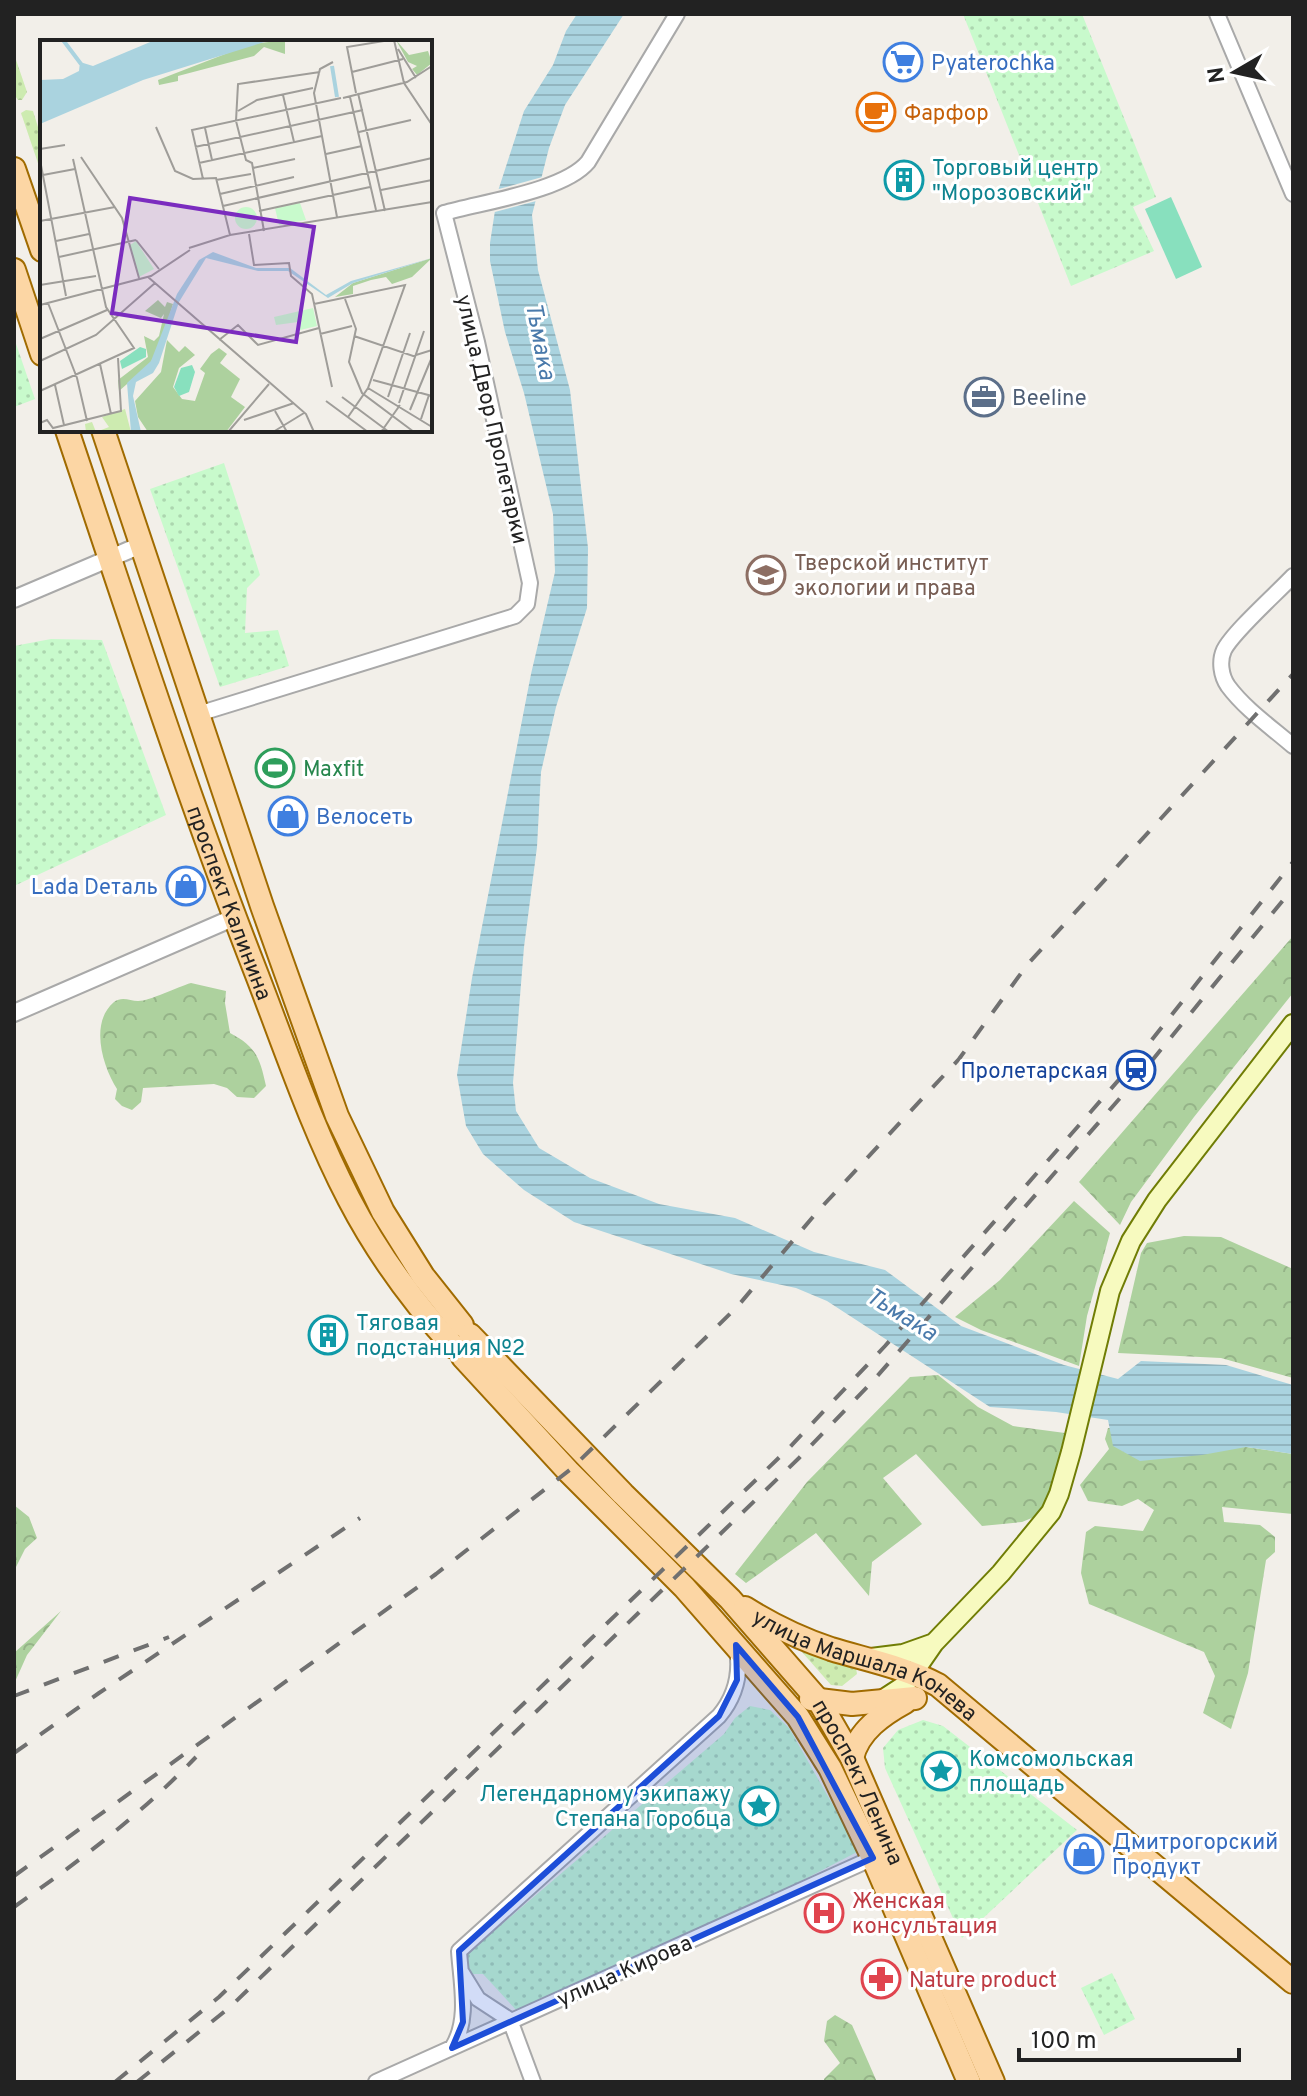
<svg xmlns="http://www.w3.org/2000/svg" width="1307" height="2096" viewBox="0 0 1307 2096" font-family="Overpass,sans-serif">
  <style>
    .grass { fill: url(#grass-dots) }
    .forest { fill: url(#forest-crowns) }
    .park { fill: url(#park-dots) }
    .pitch { fill: #88e0be }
    .water { fill: url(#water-rules) }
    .pier { fill: #f2efe9 }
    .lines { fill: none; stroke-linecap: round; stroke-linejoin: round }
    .minor-casing { stroke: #a9a9a9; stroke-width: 18 }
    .tertiary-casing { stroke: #a9a9a9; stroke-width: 20 }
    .secondary-casing { stroke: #707d05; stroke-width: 22 }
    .primary-casing { stroke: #a06b00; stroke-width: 26 }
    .minor { stroke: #fff; stroke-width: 14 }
    .tertiary { stroke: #fff; stroke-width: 16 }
    .secondary { stroke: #f7fabf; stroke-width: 18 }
    .primary { stroke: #fcd6a4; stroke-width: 22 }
    .rail { stroke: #707070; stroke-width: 4; stroke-dasharray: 16 16; stroke-linecap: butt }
    .marked { fill: #1d4ed8; fill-opacity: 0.2; stroke: #1d4ed8; stroke-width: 6; stroke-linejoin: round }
    .labels { text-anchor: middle; stroke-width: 6; stroke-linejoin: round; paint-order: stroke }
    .shop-label { font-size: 22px; fill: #366cbe; stroke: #fff; text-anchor: start }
    .food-label { font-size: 22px; fill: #c56008; stroke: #fff; text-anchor: start }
    .culture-label { font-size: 22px; fill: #0d838f; stroke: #fff; text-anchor: start }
    .service-label { font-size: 22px; fill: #4e5e75; stroke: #fff; text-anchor: start }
    .street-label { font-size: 22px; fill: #222; stroke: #fff }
    .education-label { font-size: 22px; fill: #785e54; stroke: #fff; text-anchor: start }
    .leisure-label { font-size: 22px; fill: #27864d; stroke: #fff; text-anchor: start }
    .transit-label { font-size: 22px; fill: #164399; stroke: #fff; text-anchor: end }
    .health-label { font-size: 22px; fill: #be3a42; stroke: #fff; text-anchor: start }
    .water-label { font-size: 24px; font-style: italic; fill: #4a7aab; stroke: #fff }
    .inset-river { fill: none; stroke: #aad3df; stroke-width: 4 }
    .inset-road { fill: none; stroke: #9f9d99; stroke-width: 2 }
    .view { fill: #7b2cbf; fill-opacity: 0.15; stroke: #7b2cbf; stroke-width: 4 }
    .inset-edge { fill: none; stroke: #222; stroke-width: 4 }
  </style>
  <defs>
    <pattern id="grass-dots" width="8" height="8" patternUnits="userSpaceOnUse" patternTransform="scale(2)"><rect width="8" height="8" fill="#cdebb0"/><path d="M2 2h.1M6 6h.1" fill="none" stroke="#b0c997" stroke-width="1.8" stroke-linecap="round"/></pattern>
    <pattern id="forest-crowns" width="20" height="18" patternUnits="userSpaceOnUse" patternTransform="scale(2)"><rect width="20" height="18" fill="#add19e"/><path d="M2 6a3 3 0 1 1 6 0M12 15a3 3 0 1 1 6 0" fill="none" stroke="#95b388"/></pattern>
    <pattern id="park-dots" width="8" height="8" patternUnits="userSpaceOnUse" patternTransform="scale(2)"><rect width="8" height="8" fill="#c8facc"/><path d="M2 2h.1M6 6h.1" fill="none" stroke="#acd6af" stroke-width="1.8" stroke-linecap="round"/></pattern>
    <pattern id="water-rules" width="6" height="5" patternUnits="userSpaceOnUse" patternTransform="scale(2)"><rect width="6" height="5" fill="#aad3df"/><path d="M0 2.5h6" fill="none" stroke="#92b5bf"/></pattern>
  </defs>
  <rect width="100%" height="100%" fill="#f2efe9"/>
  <!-- grass -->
  <path class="grass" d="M14,54l13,38 -5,8h-4l-4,-6z
    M26,110l7,1 9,29v35l-21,-62z
    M794,1643l62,25 1,6 -15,12 -11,-1z"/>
  <!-- forest -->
  <path class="forest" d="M1293,936v57l-99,124 -63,85 -11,23 -41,-43z
    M191,983l35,8 -1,12 5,30c27,14 30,26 36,53l-12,12 -17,-1 -10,-9 -13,-4 -71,4 -2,14 -9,8 -10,-4 -7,-7 2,-10c-14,-22 -28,-66 -3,-87 8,-6 16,-1 24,-1 12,0 39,-14 53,-18z
    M1074,1201l36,32 -23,83 -8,50 -98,-36 -26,-13 45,-37z
    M1184,1236l37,1 72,32v109l-72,-20 -103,-5 23,-100 6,-10z
    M938,1375l40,32 35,19 52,7 -21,80 -22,9 -40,4 -66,-72 -33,24 39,46 -50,38 -3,34 -53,-63 -70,50 -11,-9 72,-92 103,-105z
    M1108,1428l117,5 21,14 47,7v60l-71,-7 2,15 36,3 15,12v15l-9,8 -18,113 -17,56 -28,-16 12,-37 -11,-24 -115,-48 -8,-31 5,-41 9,-6 48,5 11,-21 -16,-11 -16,7 -34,-5 -8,-16 29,-36 -4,-10z
    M14,1505l15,12 8,21 -12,11 -11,22z
    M61,1611l-34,44 -13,29v-31z
    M835,2015l17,10 25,57h-53v-3l16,-16 -16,-22 3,-20z"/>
  <!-- park -->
  <path class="park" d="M963,14h119l74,183 -23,10 21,44 -83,35z
    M14,338l21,61 -21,8z
    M224,463l36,112 -13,13 -2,45 33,-3 11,36 -69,21 -70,-198z
    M51,639l51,1 64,175 -152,71v-240z
    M750,1706l20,4 19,18 70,123 -114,59 -227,102 -35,-38h-15l-2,-9 1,-11 257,-220 11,-16z
    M923,1720l20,6 134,104 -115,108 -77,-170 -2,-20 15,-18z
    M1112,1973l23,46 -31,16 -23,-47z"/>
  <!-- pitch -->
  <path class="pitch" d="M1171,197l31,70 -26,12 -31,-70z"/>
  <!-- water -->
  <path class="water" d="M577,14h47l-59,91 -16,43 -17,67 6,55 32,120 18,158 -1,60 -31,99 -15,65 -4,75 -13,100 -11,136 3,28 23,37 51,30 69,26 76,14 79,34 71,18 76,56 103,39 54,14 23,-18 85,4 67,20v69l-47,-7 -44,8 -62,6 -27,-15 -5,-26 -52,-8 -66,-5 -163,-106 -31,-13 -65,-14 -157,-52 -50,-32 -41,-36 -17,-28 -9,-51 15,-97 59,-304 24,-102 -2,-58 -29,-121 -19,-61 -15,-71v-18l8,-52 26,-80 29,-46 13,-34z"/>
  <!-- pier -->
  <path class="pier" d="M546,176l-6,24 -49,13 4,-23z"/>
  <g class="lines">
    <!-- minor casing -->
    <g class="minor-casing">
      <path id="minor" d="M1217,14l76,180
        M1293,576c-16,17 -60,56 -69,74 -5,11 -3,26 4,36 17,23 43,41 65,60
        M198,714l317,-98 12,-12 3,-21 -53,-241 -33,-129c38,-11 120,-22 144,-51l89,-148
        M462,1973l16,26 32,21 23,62
        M452,2048c18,-28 9,-65 7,-97l260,-235c16,-19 22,-42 18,-67
        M376,2082l497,-224"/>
    </g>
    <!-- tertiary casing -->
    <g class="tertiary-casing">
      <path id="tertiary" d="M14,599l127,-54
        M14,1013l221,-96"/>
    </g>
    <!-- secondary casing -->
    <g class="secondary-casing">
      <path id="secondary" d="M871,1658l32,-4 31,-11
        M882,1700l23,-15 29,-42 67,-70 50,-61 8,-18 12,-42 39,-161 21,-50 26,-41 136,-176"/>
    </g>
    <!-- primary casing -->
    <g class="primary-casing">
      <g id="primary">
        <path d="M14,169l28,81"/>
        <path d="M14,270l28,84"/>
        <path id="s1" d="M67,430c61,182 120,366 190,545 29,75 55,153 92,224 28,54 64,103 105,148"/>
        <path d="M103,430l159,476 75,210 46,96 40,64 39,49"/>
        <path id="s2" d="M470,1335l153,159 107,105 89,102 33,57 141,324"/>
        <path d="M463,1357l105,114 116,116 114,130 32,51 43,90 96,224"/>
        <path id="s3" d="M745,1608c27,17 56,31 86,41 36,11 73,18 107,36l355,297"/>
        <path d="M811,1699l41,5 63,-6"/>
        <path d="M852,1758c6,-27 31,-44 53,-56"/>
      </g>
    </g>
    <!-- minor -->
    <use href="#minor" class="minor"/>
    <!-- tertiary -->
    <use href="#tertiary" class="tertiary"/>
    <!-- secondary -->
    <use href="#secondary" class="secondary"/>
    <!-- primary -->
    <use href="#primary" class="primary"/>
    <!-- rail -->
    <path class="rail" d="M14,1696l155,-59
      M14,1753l85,-60 261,-175
      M14,1876l422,-302 135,-105 166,-162 80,-95 142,-153 68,-94 266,-291
      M14,1907c67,-47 125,-91 182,-150
      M115,2082l104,-85 570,-549 96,-102 246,-280 162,-204
      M137,2082l93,-75 569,-549 74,-77 268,-307 152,-186"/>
  </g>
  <!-- marked area -->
  <path class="marked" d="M736,1645l62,72 75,141 -421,190 11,-26 -4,-71 260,-235 18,-36z"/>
  <!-- icons -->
  <defs>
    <g id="supermarket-ring" transform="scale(2)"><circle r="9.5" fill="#fff" stroke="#3f7fe0" stroke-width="1.5"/><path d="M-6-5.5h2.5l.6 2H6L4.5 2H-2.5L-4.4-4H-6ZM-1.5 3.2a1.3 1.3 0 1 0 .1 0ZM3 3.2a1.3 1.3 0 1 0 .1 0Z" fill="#3f7fe0"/></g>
    <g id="cafe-ring" transform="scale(2)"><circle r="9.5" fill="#fff" stroke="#e8710a" stroke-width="1.5"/><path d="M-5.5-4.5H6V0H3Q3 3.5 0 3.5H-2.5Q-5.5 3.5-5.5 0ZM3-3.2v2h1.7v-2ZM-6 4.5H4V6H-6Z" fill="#e8710a"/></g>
    <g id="building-ring" transform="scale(2)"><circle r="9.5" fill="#fff" stroke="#0f9aa8" stroke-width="1.5"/><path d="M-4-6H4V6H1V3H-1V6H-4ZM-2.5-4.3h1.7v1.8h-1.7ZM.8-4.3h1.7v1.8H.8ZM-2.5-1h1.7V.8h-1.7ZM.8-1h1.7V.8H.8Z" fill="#0f9aa8"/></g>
    <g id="office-ring" transform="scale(2)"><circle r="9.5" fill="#fff" stroke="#5c6f8a" stroke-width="1.5"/><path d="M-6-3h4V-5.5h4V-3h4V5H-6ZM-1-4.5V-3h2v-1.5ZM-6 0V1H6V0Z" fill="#5c6f8a"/></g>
    <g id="university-ring" transform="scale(2)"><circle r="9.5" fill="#fff" stroke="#8d6e63" stroke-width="1.5"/><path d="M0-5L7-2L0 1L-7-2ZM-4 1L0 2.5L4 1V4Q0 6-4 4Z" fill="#8d6e63"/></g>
    <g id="stadium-ring" transform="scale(2)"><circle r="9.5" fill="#fff" stroke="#2e9e5b" stroke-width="1.5"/><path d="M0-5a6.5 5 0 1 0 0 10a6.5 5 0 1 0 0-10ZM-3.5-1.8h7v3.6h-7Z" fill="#2e9e5b"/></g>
    <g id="shop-ring" transform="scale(2)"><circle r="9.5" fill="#fff" stroke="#3f7fe0" stroke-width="1.5"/><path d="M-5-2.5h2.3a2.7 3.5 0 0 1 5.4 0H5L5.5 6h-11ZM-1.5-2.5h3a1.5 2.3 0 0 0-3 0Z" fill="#3f7fe0"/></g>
    <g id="station-ring" transform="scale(2)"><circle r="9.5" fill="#fff" stroke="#1a4fb4" stroke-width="1.5"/><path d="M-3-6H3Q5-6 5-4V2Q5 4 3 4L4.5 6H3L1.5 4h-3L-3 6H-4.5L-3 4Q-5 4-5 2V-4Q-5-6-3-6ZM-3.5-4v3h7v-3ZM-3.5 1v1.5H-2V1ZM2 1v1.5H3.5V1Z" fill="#1a4fb4"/></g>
    <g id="sight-ring" transform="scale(2)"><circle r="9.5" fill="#fff" stroke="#0f9aa8" stroke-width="1.5"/><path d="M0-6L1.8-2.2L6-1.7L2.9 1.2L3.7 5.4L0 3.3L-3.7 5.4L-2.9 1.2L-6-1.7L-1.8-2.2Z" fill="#0f9aa8"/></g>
    <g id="hospital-ring" transform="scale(2)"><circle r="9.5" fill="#fff" stroke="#e0444e" stroke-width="1.5"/><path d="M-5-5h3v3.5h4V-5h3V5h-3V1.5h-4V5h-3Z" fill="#e0444e"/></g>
    <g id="pharmacy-ring" transform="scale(2)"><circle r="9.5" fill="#fff" stroke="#e0444e" stroke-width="1.5"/><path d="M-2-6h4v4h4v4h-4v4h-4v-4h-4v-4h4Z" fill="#e0444e"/></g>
  </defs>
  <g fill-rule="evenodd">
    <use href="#supermarket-ring" x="903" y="62"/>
    <use href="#cafe-ring" x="876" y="112"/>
    <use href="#building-ring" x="904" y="180"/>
    <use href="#office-ring" x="984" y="397"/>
    <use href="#university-ring" x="766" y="575"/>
    <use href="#stadium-ring" x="275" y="768"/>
    <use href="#shop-ring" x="288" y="816"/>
    <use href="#shop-ring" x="186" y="886"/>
    <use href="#station-ring" x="1136" y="1070"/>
    <use href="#building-ring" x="328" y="1335"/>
    <use href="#sight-ring" x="941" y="1771"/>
    <use href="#sight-ring" x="759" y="1806"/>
    <use href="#shop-ring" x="1084" y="1854"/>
    <use href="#hospital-ring" x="824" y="1913"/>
    <use href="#pharmacy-ring" x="881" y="1979"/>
  </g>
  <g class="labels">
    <!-- shop labels -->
    <g class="shop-label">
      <text x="931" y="70">Pyaterochka</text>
      <text x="316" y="824">Велосеть</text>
      <text x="158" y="894" text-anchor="end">Lada Dеталь</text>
      <text x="1112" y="1849">Дмитрогорский<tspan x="1112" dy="25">Продукт</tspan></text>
    </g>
    <!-- food labels -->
    <g class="food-label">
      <text x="904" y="120">Фарфор</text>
    </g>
    <!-- culture labels -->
    <g class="culture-label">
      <text x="932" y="175">Торговый центр<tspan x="932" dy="25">"Морозовский"</tspan></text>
      <text x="356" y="1330">Тяговая<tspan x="356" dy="25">подстанция №2</tspan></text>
      <text x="969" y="1766">Комсомольская<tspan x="969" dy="25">площадь</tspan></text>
      <text x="731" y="1801" text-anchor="end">Легендарному экипажу<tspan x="731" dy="25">Степана Горобца</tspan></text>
    </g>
    <!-- service labels -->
    <g class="service-label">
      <text x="1012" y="405">Beeline</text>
    </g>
    <!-- street labels -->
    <g class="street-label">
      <text transform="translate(493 419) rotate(77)" y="8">улица Двор Пролетарки</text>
      <text dy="8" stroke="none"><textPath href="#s1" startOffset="500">проспект Калинина</textPath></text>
      <text dy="8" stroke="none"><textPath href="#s3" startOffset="134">улица Маршала Конева</textPath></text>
      <text dy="8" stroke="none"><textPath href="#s2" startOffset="596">проспект Ленина</textPath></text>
      <text transform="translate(624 1970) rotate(-24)" y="8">улица Кирова</text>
    </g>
    <!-- education labels -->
    <g class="education-label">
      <text x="794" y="570">Тверской институт<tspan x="794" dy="25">экологии и права</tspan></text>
    </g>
    <!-- leisure labels -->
    <g class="leisure-label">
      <text x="303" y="776">Maxfit</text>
    </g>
    <!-- transit labels -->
    <g class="transit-label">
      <text x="1108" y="1078">Пролетарская</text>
    </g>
    <!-- health labels -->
    <g class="health-label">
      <text x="852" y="1908">Женская<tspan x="852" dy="25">консультация</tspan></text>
      <text x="909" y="1987">Nature product</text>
    </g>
    <!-- water labels -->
    <g class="water-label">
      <text transform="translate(541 341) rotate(79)" y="8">Тьмака</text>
      <text transform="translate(902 1314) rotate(32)" y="8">Тьмака</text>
    </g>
  </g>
  <!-- overview -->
  <g transform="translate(40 40)">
    <rect width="392" height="392" fill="#f2efe9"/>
    <path d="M85,369l6,23h-45l-1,-8 7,-2 4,10 13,-5 -7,-10z" fill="#cdebb0"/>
    <path d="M245,0v14l-21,-7 -10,9 -76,20v5l-19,4 -1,-5 93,-36zM356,0l13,15 19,-4 4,12 -15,12 -5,-6 5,-3 -9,-4zM392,218l-20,19 -20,7 -6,-7 -15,3 -18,6v8l-18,3 18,-14zM118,260l7,7 2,-5 6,2 -11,36 -12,24 -31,27 -1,-11 30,-23 -4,-21 10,5 5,-5 5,-22 -3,4 -16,-7zM127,300l12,12 6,-6 10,9 -16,13 -6,19 9,12 13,2 10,-28 -5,-4 11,-15 8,-6 8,6 -7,9 20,16 -9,18 14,10 -19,25h-78l-10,-15 -3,-16 26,-29z" fill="#add19e"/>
    <path d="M260,163l6,17 -27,5 -4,-17zM195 178a11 11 0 1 1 22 0a11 11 0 1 1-22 0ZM96,201l18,28 -15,8 -9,-32zM273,268l4,18 -17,4 -2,-8 -22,3 -2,-8z" fill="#c8facc"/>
    <path d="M100,307l6,2v8l-24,12 -2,-8zM152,325l3,7 -6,20 -10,4 -5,-9 7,-19z" fill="#88e0be"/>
    <path d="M115,0h116l-128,40 -103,44v-44l23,-1 16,-8 1,-9 13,4zM173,212l43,16h34l36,27 25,-14 81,-23 -79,25 -25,15 -40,-27h-30l-52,-13 -27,44 -20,61 -6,10 -17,9 -3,14 8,36h-10l-4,-49 24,-22 26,-67 22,-34z" fill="#aad3df"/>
    <path class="inset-river" d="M23,0l18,24M292,26l5,31"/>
    <path class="inset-road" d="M354,0l10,43 28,42M358,9l18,29M293,22l-13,7 -6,24 23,124M312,32l51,-13M316,53l-9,-46 43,-7M318,53l27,118M243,55l11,47M310,57l26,113M303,58l64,-16 25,-16M198,71l19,-11 56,-12M116,87l19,44 18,8 23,-1 14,57M165,88l7,32M319,92l52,-12M155,107l168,-37M0,109l25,-4M286,114l36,-8M41,117l41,61 17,60M0,120l26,136M159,123l123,-27M213,128l42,-9M3,135l32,-6M163,139l-11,-49 149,-32M176,140l35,-6M341,150l51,-10M180,154l74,-17M183,166l209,-48M219,171l111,-24M0,181l75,-14M224,191l-12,-68 -6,-3 -10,-39 2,-37 82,-12M209,194l5,31 35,-2 2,13 21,18 20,93M96,200l23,29M16,201l33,-7M149,208l41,-13 202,-33M19,217l77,-17M108,237l158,137 8,18M0,245l56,-9M305,259l11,30 -7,33 13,31 52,39M8,263l29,75 10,43M274,264l91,-19 -37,103 -20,29M0,265l111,-29 39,-26M280,294l32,-8M314,296l59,20 19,-6M0,299l67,-29M179,300l19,-15 20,20 61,-17M0,321l56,-26 59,-52M60,324l11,50M333,340l59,16M15,345l9,40M328,348l64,39M0,351l94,-43 -28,-41 -33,-148M302,357l47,35M348,357l22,-64M286,361l42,31M359,363l25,-72M370,370l22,-53M235,371l12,21M381,379l8,-24M204,380l50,-17M0,383l7,-3 6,8 68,-17 -3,-53M188,392l41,-48M233,392l31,-19M341,392l19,-27"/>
    <path class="view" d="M90,158l184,29 -18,115 -184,-29z"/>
    <rect width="392" height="392" class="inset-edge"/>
  </g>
  <!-- border -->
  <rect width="1307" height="2096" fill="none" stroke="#222222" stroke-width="32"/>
  <!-- north arrow -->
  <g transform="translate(1235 72) rotate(261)" stroke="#ffffff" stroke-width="6" paint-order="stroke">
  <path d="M0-6L14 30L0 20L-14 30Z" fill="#222222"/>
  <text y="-12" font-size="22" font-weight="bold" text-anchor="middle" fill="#222222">N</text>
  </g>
  <!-- scale -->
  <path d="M1019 2048v12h220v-12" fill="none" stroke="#222222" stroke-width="4"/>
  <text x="1031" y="2048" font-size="24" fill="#222222" stroke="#ffffff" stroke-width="6" paint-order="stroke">100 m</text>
</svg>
